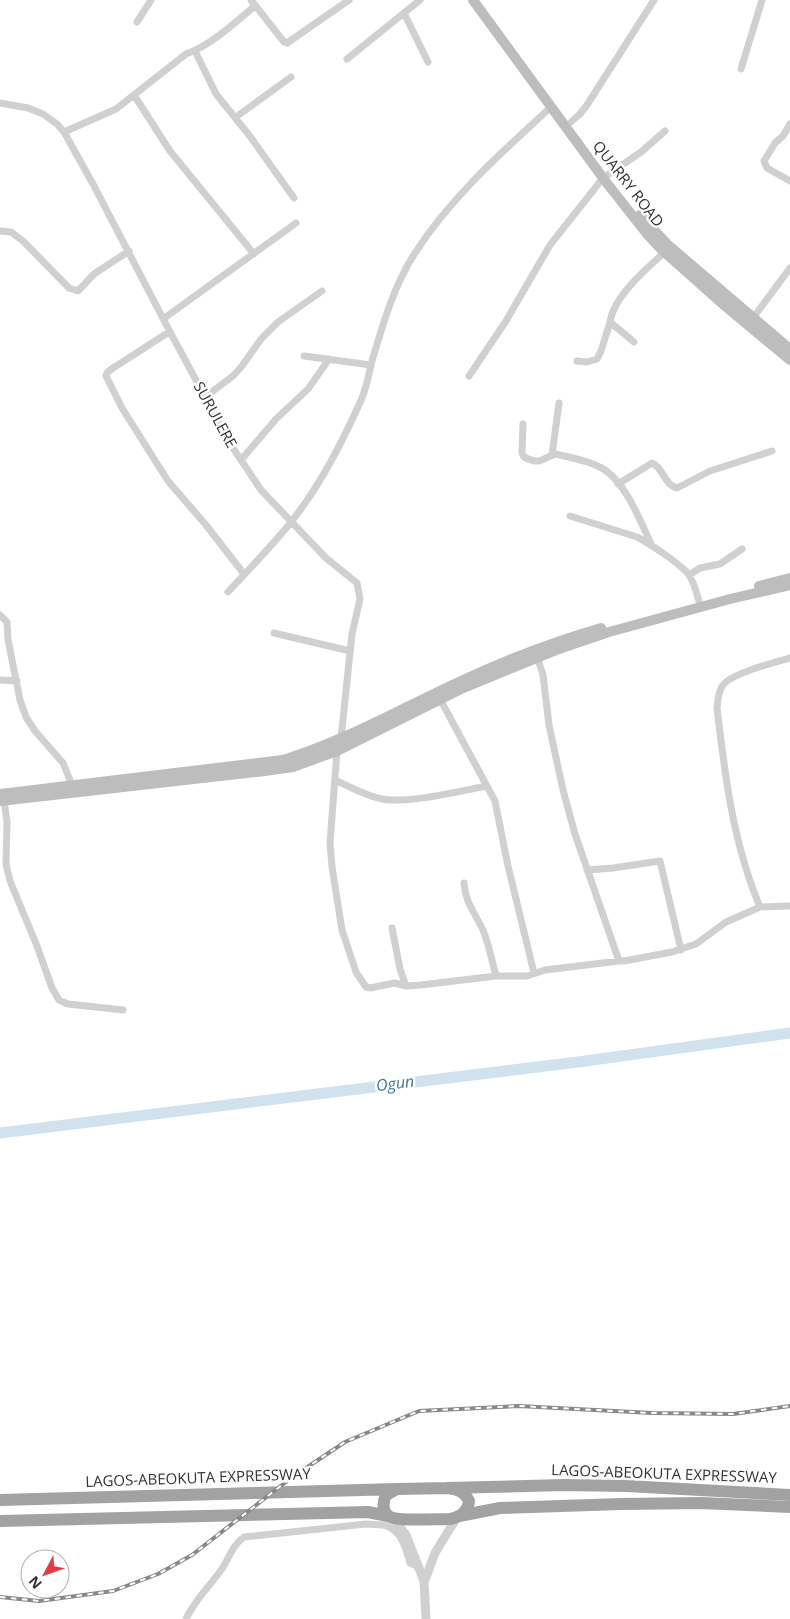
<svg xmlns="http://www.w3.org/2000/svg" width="790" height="1619" viewBox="0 0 790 1619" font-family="'Open Sans',sans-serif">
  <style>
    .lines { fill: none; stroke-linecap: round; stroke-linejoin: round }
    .river { stroke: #cfe2ee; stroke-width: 11 }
    .minor { stroke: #d0d0d0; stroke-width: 7 }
    .tertiary { stroke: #d0d0d0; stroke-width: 9 }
    .secondary { stroke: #bdbdbd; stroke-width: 10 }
    .trunk { stroke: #a2a2a2; stroke-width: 12 }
    .rail-casing { stroke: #888; stroke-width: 4 }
    .rail { stroke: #fff; stroke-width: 2; stroke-dasharray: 5.5; stroke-linecap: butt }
    .labels { text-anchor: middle; stroke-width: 5; stroke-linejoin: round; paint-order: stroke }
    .street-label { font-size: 15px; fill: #333; stroke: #fff }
    .water-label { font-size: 16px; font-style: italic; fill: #3f7597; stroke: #fff }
  </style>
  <rect width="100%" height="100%" fill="#fff"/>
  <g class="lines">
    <!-- river -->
    <path class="river" d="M0,1133l578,-71 212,-29"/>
    <!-- minor -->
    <path class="minor" d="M251,0l33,42 3,1 62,-43
      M404,13l24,49
      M137,22l14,-22
      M195,51l21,43 33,41 45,63
      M347,59l73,-59
      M741,69l21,-69
      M134,95l36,56 84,103
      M0,103l28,5 15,6 14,10 7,8 29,52 76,146 62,115 30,45 65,68 31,25 3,16 -8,35 -11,104 -4,13 -7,92 2,24 10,63 14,42 10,15 4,1 25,-5 11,3 15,-1 75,-9h31l18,-6 74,-9h5l48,-9 24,-8 30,-22 34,-15 30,-1
      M236,117l55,-40
      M571,122l9,-8 7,-9 67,-105
      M790,124l-7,12 -8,7 -11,18 3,7 23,13
      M64,132l52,-23 70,-55c26,-9 48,-31 69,-48
      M609,174l32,-22 24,-21
      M0,231l11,1 12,9 46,47 9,3 16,-17 35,-23
      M753,318l37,-50
      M163,319l133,-96
      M169,332l-59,38 -3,3 -1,3 16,32 46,73 38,44 38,49
      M634,342l-24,-20c4,-26 36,-53 55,-70
      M304,356l67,9
      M577,361l10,1 10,-3 4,-8 9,-29
      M469,376l37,-55 44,-76 53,-67
      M205,397l28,-21 9,-10 19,-27 17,-17 44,-31
      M523,424l-1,29 2,4c18,9 17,1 32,-3 16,4 35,7 49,16 22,15 36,53 47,76
      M552,455l7,-52
      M241,460l35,-41 32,-30 21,-30
      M618,484l34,-21c12,5 12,22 25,25l33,-17 62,-20
      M570,516l67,21c12,6 45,28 52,38 5,7 7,17 10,26
      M689,575l11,-7 20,-4 22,-15
      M228,592c21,-23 44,-46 63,-70 30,-37 52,-81 71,-124 5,-12 7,-25 10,-37 11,-37 22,-76 43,-108 36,-56 87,-101 136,-146
      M0,615l7,7 1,18 12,60 6,17 9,14 28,32 9,22
      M274,633l76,18
      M537,657l6,18 6,50 14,65 12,44 44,127
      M0,680l17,1
      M440,699l55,102 13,65 26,107
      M335,780c15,7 31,16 47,19 26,5 78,-8 105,-13
      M4,800l3,22 -1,42 4,17 27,65 15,42 7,12 9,4 55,6
      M587,870l26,-2 47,-7 21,89
      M464,883c1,19 11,30 19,47 6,15 9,31 13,46
      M760,907c-27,-64 -35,-131 -43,-199 1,-8 1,-17 6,-23 9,-12 52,-23 67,-27
      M392,928l8,41 6,17
      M186,1619c8,-18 21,-30 33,-46 10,-12 11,-26 25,-36l122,-13c7,1 15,0 21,2 15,6 19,23 23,37l9,4"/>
    <!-- tertiary -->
    <path class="tertiary" d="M393,1518l13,17 18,46 2,38
      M425,1580l10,-27 22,-36"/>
    <!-- secondary -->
    <path class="secondary" d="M473,0l133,182 41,52 15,16 63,56 65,54
      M640,215l27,29 123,105
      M759,586l31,-8
      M0,794l283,-34c62,-19 119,-52 178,-79 45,-21 92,-39 140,-53
      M0,801l265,-30 28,-4 44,-16 126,-63 93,-38 53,-18 121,-33 60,-14"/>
    <!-- trunk -->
    <path class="trunk" d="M447,1488l117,-3 63,1 163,9
      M447,1488c10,1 17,3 22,13 -1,11 -9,16 -19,18 -13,0 -46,2 -57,-1 -11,-3 -11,-15 -7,-23l11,-6z
      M0,1500l397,-11
      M459,1516l41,-8 121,-4 80,-1 89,4
      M0,1521l368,-9 20,4"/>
    <!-- rail casing -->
    <g class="rail-casing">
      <path id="rail" d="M0,1597l39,4 74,-10 45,-17 34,-19 99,-77 54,-36 74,-31 100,-5 133,7 81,1 57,-8"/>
    </g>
    <!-- rail -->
    <use href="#rail" class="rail"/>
  </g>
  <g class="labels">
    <!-- street labels -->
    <g class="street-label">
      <text transform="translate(628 184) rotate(52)" y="5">QUARRY ROAD</text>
      <text transform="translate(215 415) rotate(61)" y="5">SURULERE</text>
      <text transform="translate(664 1474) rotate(2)" y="5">LAGOS-ABEOKUTA EXPRESSWAY</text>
      <text transform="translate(198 1478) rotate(-2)" y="5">LAGOS-ABEOKUTA EXPRESSWAY</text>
    </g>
    <!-- water labels -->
    <g class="water-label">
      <text transform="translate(395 1083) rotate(-7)" y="6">Ogun</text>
    </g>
  </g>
  <!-- north arrow -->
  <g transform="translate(45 1574) rotate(229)"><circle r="24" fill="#ffffff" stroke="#adadad"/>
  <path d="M0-4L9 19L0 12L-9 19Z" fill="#e63946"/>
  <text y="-8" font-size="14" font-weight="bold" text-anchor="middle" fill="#333333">N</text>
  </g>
</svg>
